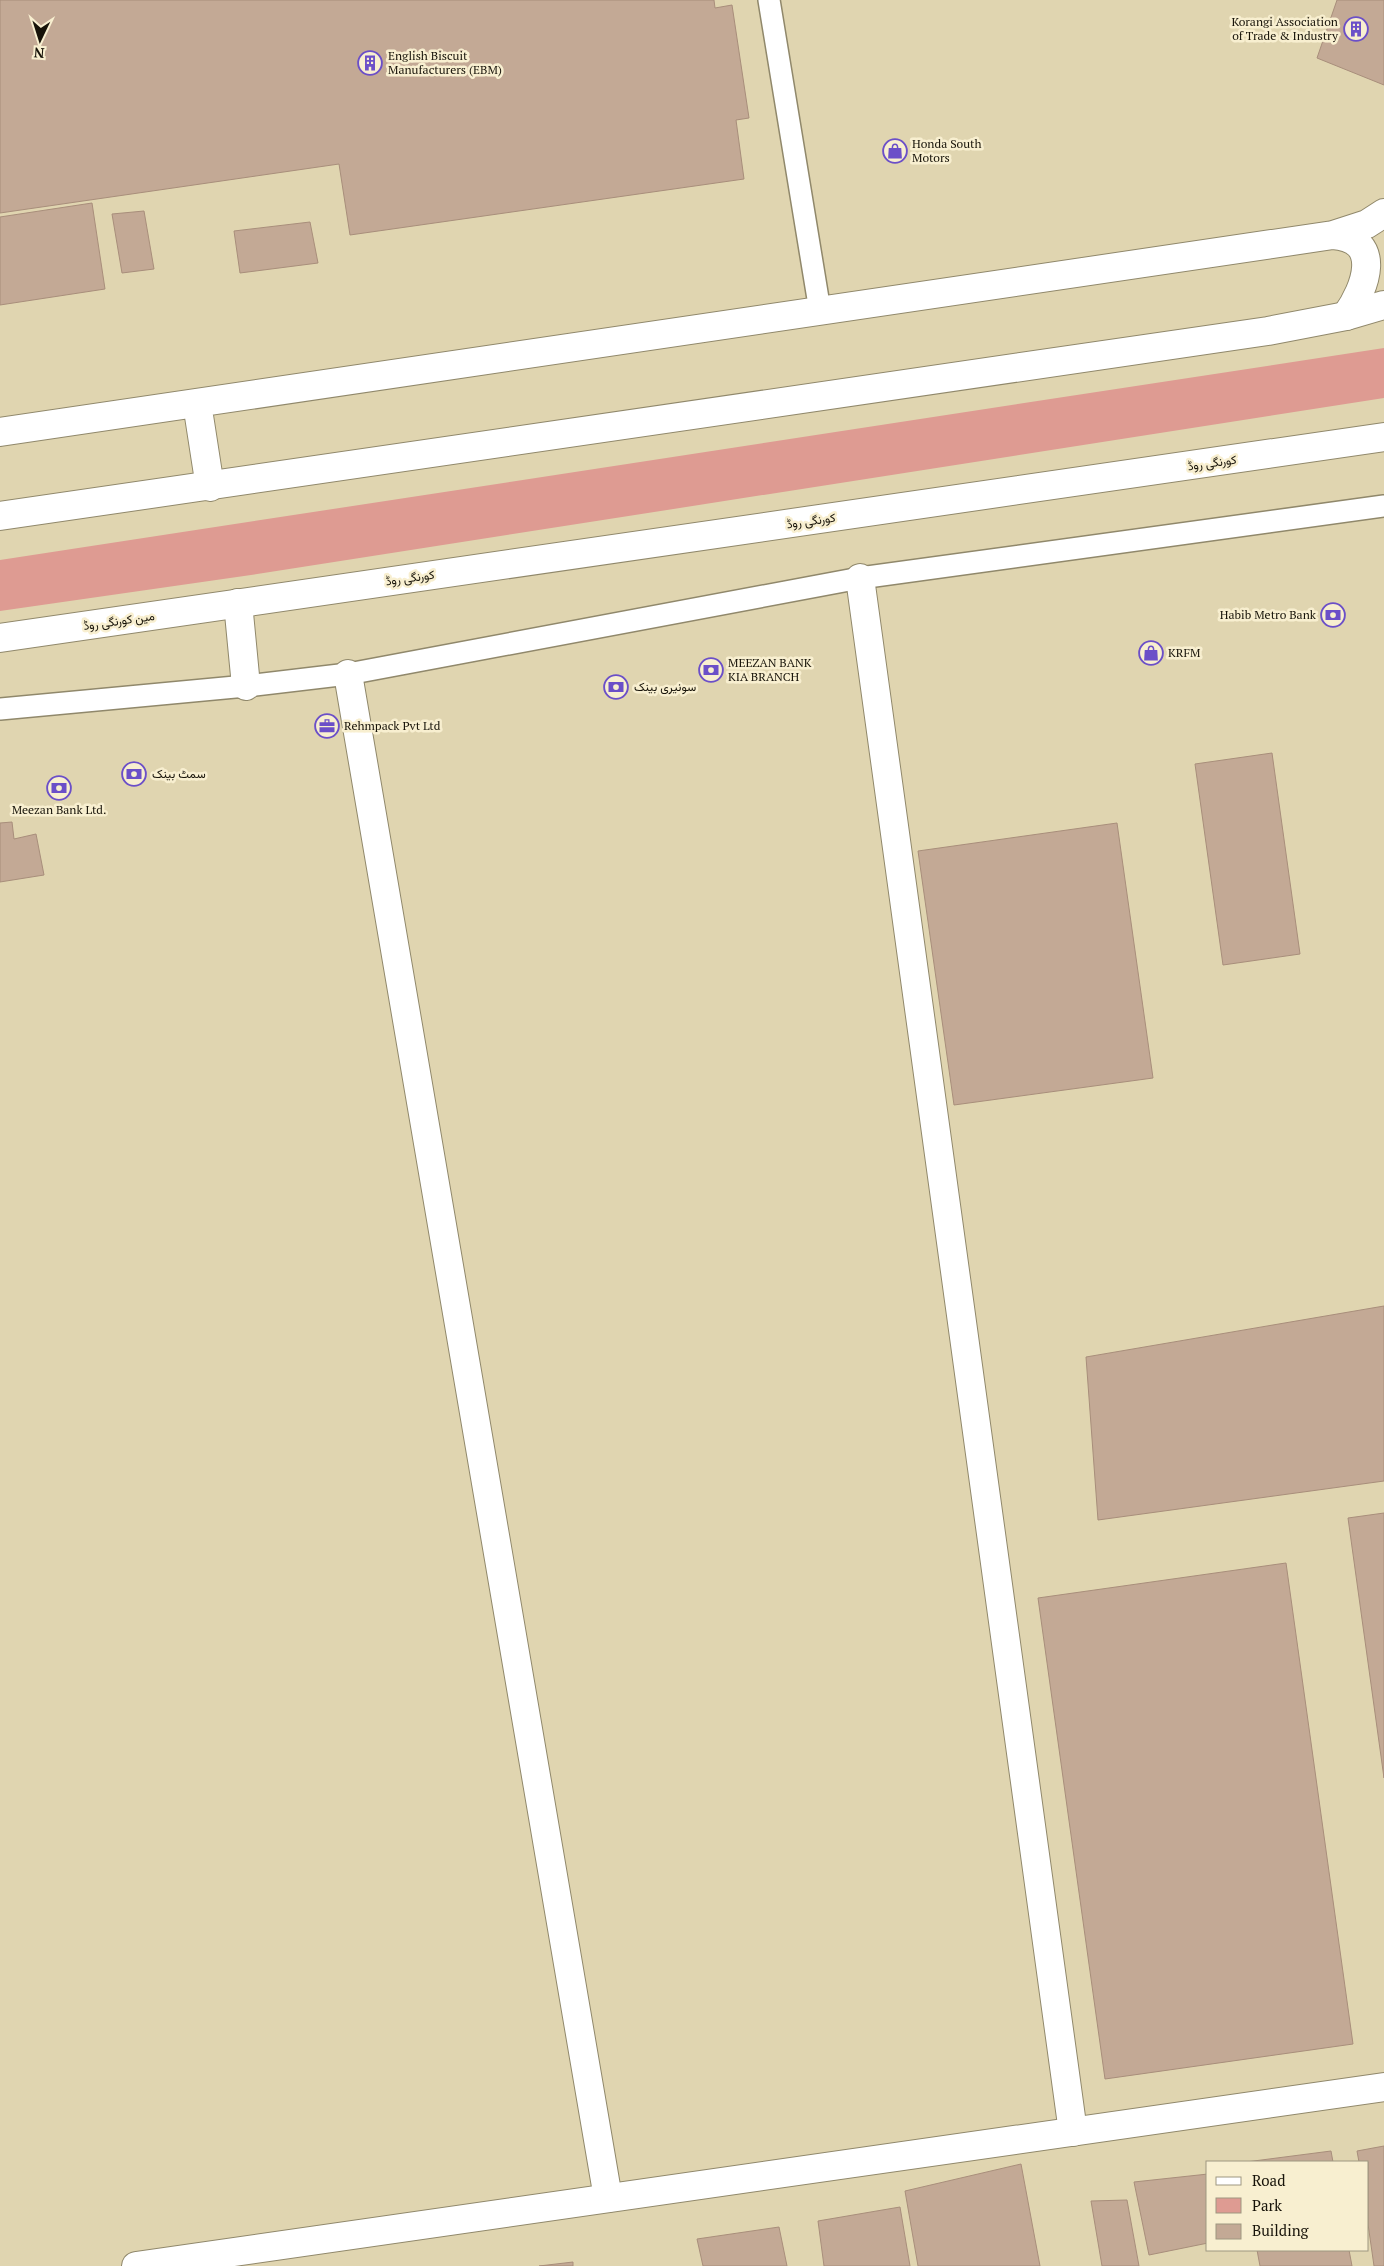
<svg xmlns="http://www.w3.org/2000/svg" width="1384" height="2266" viewBox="0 0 1384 2266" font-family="'PT Serif',Vazirmatn,serif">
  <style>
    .built { fill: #e0d5b0; fill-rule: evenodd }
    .green { fill: #de9b92 }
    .building { fill: #c3a995; stroke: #a88e7b }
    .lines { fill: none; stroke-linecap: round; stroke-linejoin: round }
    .lane-casing { stroke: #90886b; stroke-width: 24 }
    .street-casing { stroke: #90886b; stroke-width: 30 }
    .secondary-casing { stroke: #90886b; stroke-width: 30 }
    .primary-casing { stroke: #90886b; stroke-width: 30 }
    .lane { stroke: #fff; stroke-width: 21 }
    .street { stroke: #fff; stroke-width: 28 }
    .secondary { stroke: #fff; stroke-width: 28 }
    .primary { stroke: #fff; stroke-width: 28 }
    .labels { text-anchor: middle; stroke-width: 5; stroke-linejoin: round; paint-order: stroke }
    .poi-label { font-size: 12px; fill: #171309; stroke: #f8efd0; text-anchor: start }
    .street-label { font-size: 12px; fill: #171309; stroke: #f8efd0 }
  </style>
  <rect width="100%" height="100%" fill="#ebe2c3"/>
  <!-- built -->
  <path class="built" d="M0,0h1384v2266h-1384zM1208,2162h160v88h-160z"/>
  <!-- green -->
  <path class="green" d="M1384,348v50l-1133,177 -251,36v-51z"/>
  <!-- building -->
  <path class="building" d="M0,0h714l1,8 17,-3 17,113 -13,2 8,59 -394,56 -11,-71 -339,49z
    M1337,0h47v85l-67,-27z
    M92,203l13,86 -105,16v-88z
    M144,211l10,58 -32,4 -10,-59z
    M310,222l8,41 -78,10 -6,-42z
    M1272,753l28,201 -77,11 -28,-201z
    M12,822l2,17 22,-5 8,41 -44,7v-59z
    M1117,823l36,255 -199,27 -36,-254z
    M1384,1306v175l-286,39 -12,-163z
    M1384,1513v265l-36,-260z
    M1286,1563l67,481 -248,35 -67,-481z
    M1384,2146v120h-10l-6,-42v-62h-9l-2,-11z
    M1331,2151l2,11h-87z
    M1021,2164l19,102h-122l-13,-75z
    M1208,2174v69l-59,12 -15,-73z
    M1127,2200l12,66h-37l-11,-65z
    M900,2207l10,59h-86l-6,-45z
    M779,2227l8,39h-84l-6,-27z
    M1257,2250h92l3,16h-92z
    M573,2262v4h-34z"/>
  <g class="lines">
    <!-- lane casing -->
    <g class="lane-casing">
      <path id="lane" d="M769,0l51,311
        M0,709l246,-23 102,-12 512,-96 524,-72"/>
    </g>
    <!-- street casing -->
    <g class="street-casing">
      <path id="street" d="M1333,235c51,4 33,53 13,81
        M197,403l13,84
        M0,432l1333,-197 34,-11 17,-11
        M860,578l213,1554
        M238,603l8,83
        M348,674l260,1524"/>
    </g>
    <!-- secondary casing -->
    <g class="secondary-casing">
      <path id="secondary" d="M136,2266l1248,-179"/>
    </g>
    <!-- primary casing -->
    <g class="primary-casing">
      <path id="primary" d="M0,516l1268,-185 78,-15 38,-11
        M0,638l1384,-201"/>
    </g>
    <!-- lane -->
    <use href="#lane" class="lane"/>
    <!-- street -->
    <use href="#street" class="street"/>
    <!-- secondary -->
    <use href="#secondary" class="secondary"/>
    <!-- primary -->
    <use href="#primary" class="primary"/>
  </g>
  <!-- icons -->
  <defs>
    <g id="building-ring" transform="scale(1.25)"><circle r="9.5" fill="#f8efd0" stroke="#6b4fc8" stroke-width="1.5"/><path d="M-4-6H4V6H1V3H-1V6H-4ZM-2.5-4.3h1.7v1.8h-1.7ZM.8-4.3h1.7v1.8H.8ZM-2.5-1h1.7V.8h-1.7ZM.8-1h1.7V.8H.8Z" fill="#6b4fc8"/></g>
    <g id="shop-ring" transform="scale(1.25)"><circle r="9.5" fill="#f8efd0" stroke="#6b4fc8" stroke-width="1.5"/><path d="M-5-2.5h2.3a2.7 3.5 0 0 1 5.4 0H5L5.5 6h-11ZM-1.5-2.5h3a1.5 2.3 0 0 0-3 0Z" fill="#6b4fc8"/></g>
    <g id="bank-ring" transform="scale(1.25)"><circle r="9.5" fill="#f8efd0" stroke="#6b4fc8" stroke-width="1.5"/><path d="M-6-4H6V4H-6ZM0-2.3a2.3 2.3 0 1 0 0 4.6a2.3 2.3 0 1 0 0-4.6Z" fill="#6b4fc8"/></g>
    <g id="office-ring" transform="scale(1.25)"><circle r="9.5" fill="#f8efd0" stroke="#6b4fc8" stroke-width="1.5"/><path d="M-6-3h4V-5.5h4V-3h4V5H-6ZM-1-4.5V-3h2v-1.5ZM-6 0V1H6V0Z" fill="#6b4fc8"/></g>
  </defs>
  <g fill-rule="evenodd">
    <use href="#building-ring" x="1356" y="29"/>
    <use href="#building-ring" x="370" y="63"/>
    <use href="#shop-ring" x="895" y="151"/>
    <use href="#bank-ring" x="1333" y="615"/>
    <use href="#shop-ring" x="1151" y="653"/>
    <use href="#bank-ring" x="711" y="670"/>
    <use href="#bank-ring" x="616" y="687"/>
    <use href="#office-ring" x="327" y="726"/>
    <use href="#bank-ring" x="134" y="774"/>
    <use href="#bank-ring" x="59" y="788"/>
  </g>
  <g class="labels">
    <!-- poi labels -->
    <g class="poi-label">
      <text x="1338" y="26" text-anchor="end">Korangi Association<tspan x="1338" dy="14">of Trade &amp; Industry</tspan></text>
      <text x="388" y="60">English Biscuit<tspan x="388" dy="14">Manufacturers (EBM)</tspan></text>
      <text x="912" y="148">Honda South<tspan x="912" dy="14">Motors</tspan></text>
      <text x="1316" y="619" text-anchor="end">Habib Metro Bank</text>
      <text x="1168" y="657">KRFM</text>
      <text x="728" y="667">MEEZAN BANK<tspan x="728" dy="14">KIA BRANCH</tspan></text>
      <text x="634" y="691">سونیری بینک</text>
      <text x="344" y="730">Rehmpack Pvt Ltd</text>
      <text x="152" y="778">سمٹ بینک</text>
      <text x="59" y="814" text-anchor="middle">Meezan Bank Ltd.</text>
    </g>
    <!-- street labels -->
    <g class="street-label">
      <text transform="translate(1212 463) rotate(-8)" y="4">کورنگی روڈ</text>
      <text transform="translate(811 521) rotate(-8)" y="4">کورنگی روڈ</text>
      <text transform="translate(410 578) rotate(-8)" y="4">کورنگی روڈ</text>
      <text transform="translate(119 621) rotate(-8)" y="4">مین کورنگی روڈ</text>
    </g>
  </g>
  <!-- legend -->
  <rect x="1206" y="2161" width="162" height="90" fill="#f8efd0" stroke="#9e9780"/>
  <rect x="1216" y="2177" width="25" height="8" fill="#ffffff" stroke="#9e9780"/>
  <text x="1252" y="2186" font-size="15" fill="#171309">Road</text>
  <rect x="1216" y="2198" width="25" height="15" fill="#de9b92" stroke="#9e9780"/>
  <text x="1252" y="2211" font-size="15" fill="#171309">Park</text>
  <rect x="1216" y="2224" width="25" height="15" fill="#c3a995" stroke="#9e9780"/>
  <text x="1252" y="2236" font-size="15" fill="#171309">Building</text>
  <!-- north arrow -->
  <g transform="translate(40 40) rotate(184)" stroke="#f8efd0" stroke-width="4" paint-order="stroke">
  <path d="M0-4L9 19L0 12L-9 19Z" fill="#171309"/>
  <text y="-8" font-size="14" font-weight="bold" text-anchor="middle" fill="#171309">N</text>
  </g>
</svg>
